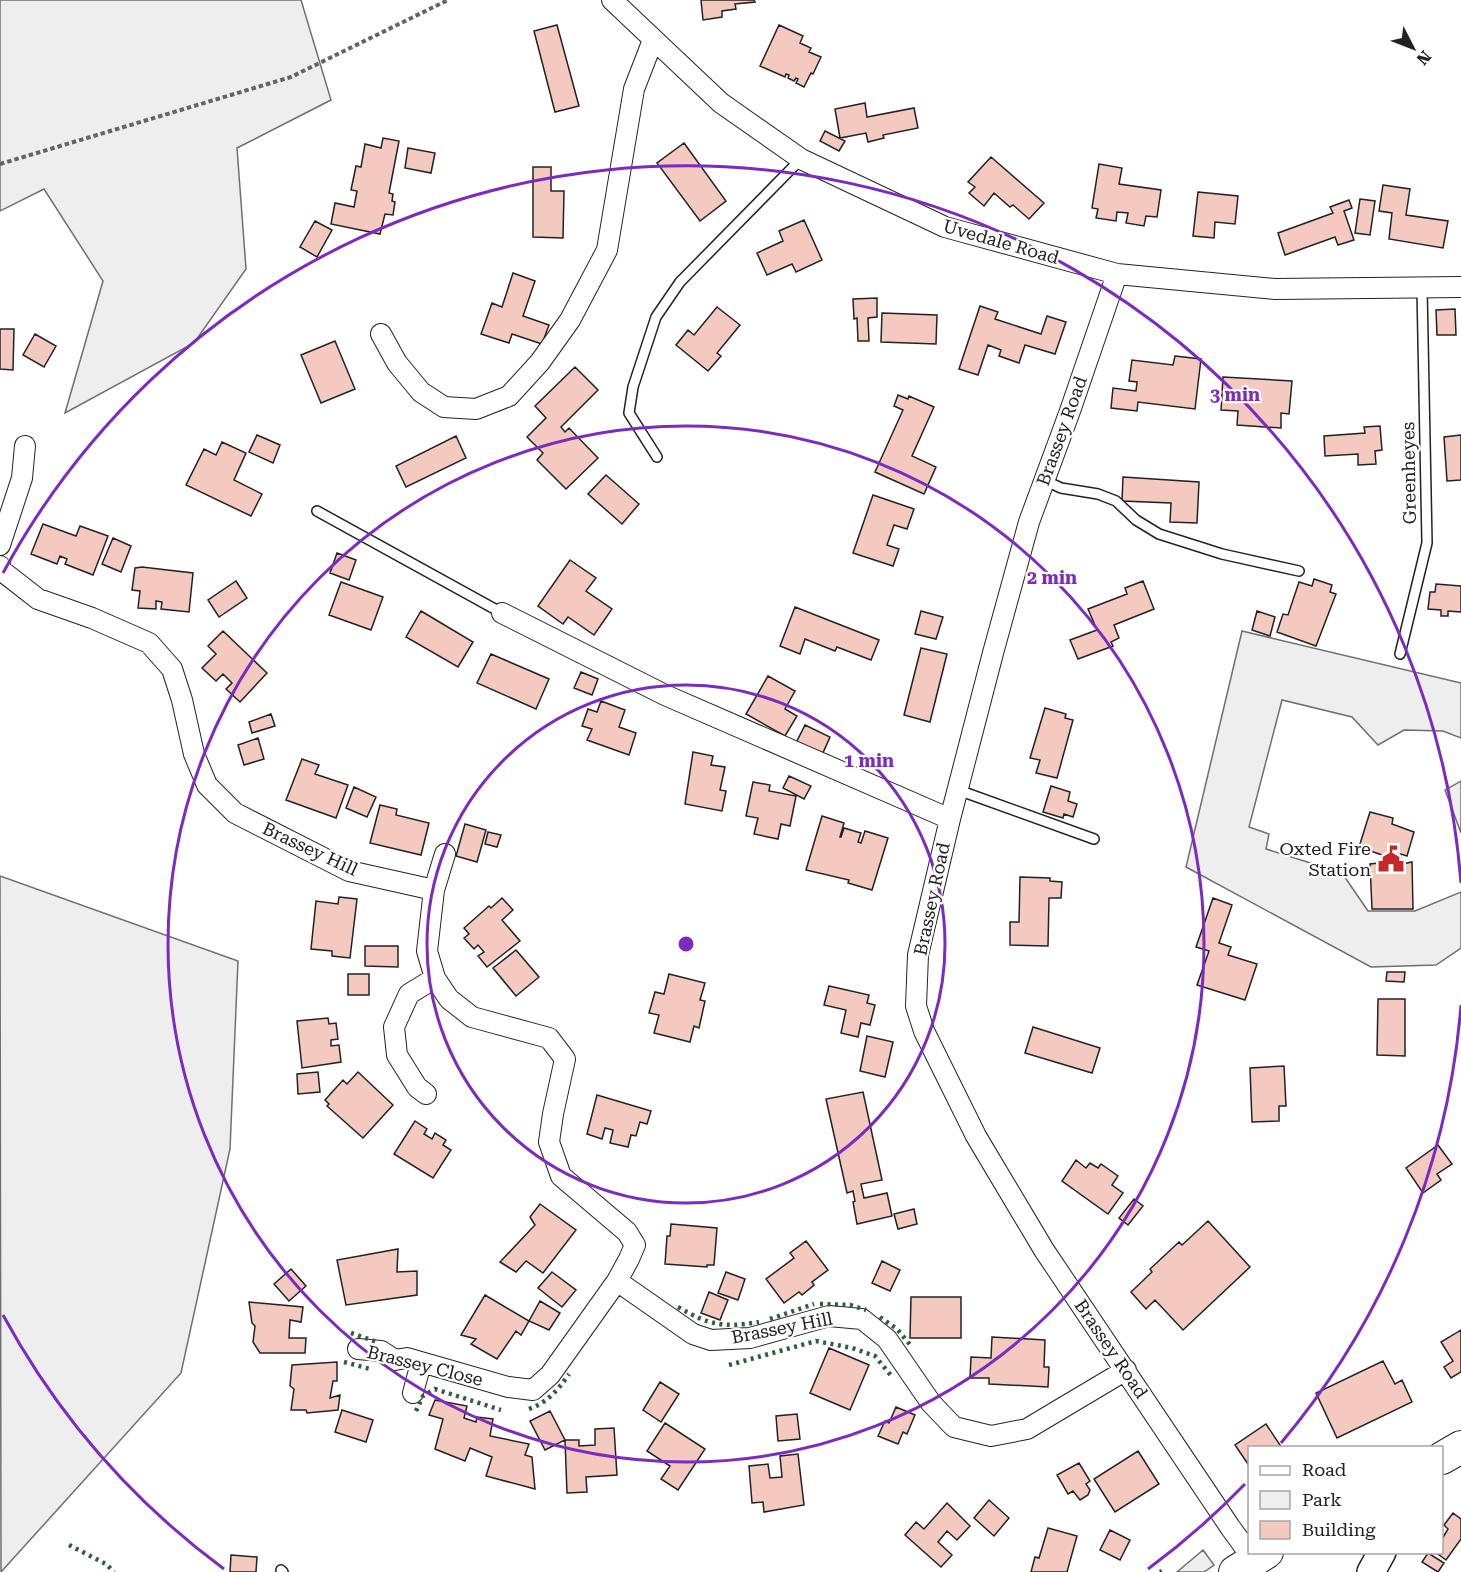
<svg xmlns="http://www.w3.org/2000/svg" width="1461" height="1572" viewBox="0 0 1461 1572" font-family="'Roboto Serif',serif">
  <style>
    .green { fill: #eee; stroke: #6f6f6f; stroke-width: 1.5 }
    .building { fill: #f3c9c0; stroke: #222; stroke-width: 1.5 }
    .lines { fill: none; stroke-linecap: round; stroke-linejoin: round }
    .service-casing { stroke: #222; stroke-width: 12 }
    .minor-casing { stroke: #222; stroke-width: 22 }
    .secondary-casing { stroke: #222; stroke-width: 30 }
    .primary-casing { stroke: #222; stroke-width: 34 }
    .path { stroke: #646464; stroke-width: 4; stroke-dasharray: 4.5 3; stroke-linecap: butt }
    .service { stroke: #fff; stroke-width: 9 }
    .minor { stroke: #fff; stroke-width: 20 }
    .secondary { stroke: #fff; stroke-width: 27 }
    .primary { stroke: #fff; stroke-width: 32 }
    .hedge { stroke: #2f5e38; stroke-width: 4.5; stroke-dasharray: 3 4.5; stroke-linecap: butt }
    .ring { fill: none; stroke: #7b2cbf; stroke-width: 3 }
    .labels { text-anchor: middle; stroke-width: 4.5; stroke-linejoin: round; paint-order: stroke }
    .street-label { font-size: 18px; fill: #222; stroke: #fff }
    .poi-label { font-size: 18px; fill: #222; stroke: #fff; text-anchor: end }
    .centre { fill: #7b2cbf; stroke: #fff; stroke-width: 3 }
    .ring-label { font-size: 18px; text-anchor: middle; font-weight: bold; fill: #7b2cbf; stroke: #fff; stroke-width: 4.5; stroke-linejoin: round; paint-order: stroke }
  </style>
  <rect width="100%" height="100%" fill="#fff"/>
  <!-- green -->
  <path class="green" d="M0,0h301l30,100 -94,48 9,121 -52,74 -129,70 38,-132 -59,-92 -44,22z
    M1242,631l219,52v55l-18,-7 -39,-1 -26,15 -26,-28 -70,-17 -33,127 20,7 -3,15 76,24 26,38h47l46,-19v56l-25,17 -65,2 -185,-100z
    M1461,781v52l-16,-43z
    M0,876l238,85 -8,188 -49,224 -180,199z
    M1203,1550l11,15 -10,7h-27z"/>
  <!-- building -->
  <path class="building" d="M701,0h53l1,2 -20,2 1,5 -14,2v6l-19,3z
    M557,25l22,81 -24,6 -21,-81z
    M779,25l24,11 -3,7 11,5 -2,4 12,5 -8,17 -2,-1 -7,14 -8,-4 2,-4 -2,-1 -2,3 -6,-3 1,-3 -3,-1 -1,3 -25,-11z
    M865,103l2,14 47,-9 4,20 -35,7 1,3 -16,4 -2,-9 -26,5 -5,-29z
    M825,131l20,10 -6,10 -19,-10z
    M383,138l16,3 -10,52 4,1 -1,7 3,1 -2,13 -8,-1 -5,20 -49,-10 4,-21 19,4 3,-16 -6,-1 5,-24 5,1 4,-23 16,4z
    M684,143l42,58 -26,20 -43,-58z
    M408,148l27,5 -4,20 -26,-5z
    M991,157l53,46 -15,16 -16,-14 -3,2 -16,-14 -10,13 -15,-13 6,-6 -7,-5z
    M1099,164l23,4 -3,16 42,6 -4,27 -11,-1 -2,10 -18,-3 2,-10 -11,-1 -1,9 -20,-3 2,-9 -6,-1z
    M533,167h18v24h13l-1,47 -30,-1z
    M1383,185l27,4 -4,26 42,6 -5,27 -54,-9 3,-26 -13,-2z
    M1198,192l40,4 -3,28 -20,-2 -1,16 -21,-2z
    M1360,199l15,2 -5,34 -15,-2z
    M1349,200l3,8 -8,3 10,29 -16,5 -3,-8 -50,18 -7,-22 55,-20 -3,-6z
    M804,220l18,40 -26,12 -4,-8 -25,11 -10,-22 26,-12 -4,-10z
    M315,221l17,9 -15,27 -17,-10z
    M513,273l22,8 -12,35 26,9 -7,19 -30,-10 -3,9 -28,-9 11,-31 10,4z
    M877,298v19l-9,1 1,23h-11l-1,-23 -3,1 -1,-20z
    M980,306l18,6 -3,7 46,15 6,-18 19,6 -11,32 -30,-9 -6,18 -20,-7 2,-6 -13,-5 -10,30 -19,-6z
    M717,307l23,18 -23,28 4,3 -13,15 -32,-26 12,-15 6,5z
    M1455,309l1,26h-19l-1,-25z
    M882,313l55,2 -1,29 -55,-2z
    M0,329h14l-1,41 -13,-1z
    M35,334l21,12 -12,21 -21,-12z
    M335,341l20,48 -34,14 -20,-48z
    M1175,356l26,3 -6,50 -57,-7 -1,9 -26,-3 2,-20 23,3 1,-9 -8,-1 3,-21 41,5z
    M575,367l23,23 -37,37 4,5 4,-4 29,30 -32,31 -29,-29 6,-7 -16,-16 19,-19 -11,-12z
    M1223,377l69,4 -3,33 -8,-1v15l-44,-3 1,-14 -17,-1z
    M898,395l10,4 1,-3 25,11 -22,49 24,11 -12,27 -49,-22 28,-62 -9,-4z
    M1380,426l2,24 -7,1 1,13 -18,1v-11l-33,2 -1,-20 41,-3 -1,-6z
    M257,435l23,10 -7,18 -24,-11z
    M1461,435v45l-14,1 -3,-44z
    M456,436l10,22 -60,29 -10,-21z
    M222,442l24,11 -12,27 28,14 -11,22 -65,-31 18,-36 12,6z
    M606,475l33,29 -17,20 -34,-30z
    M1123,477l76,5 -2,41 -27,-1 1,-19 -49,-2z
    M873,495l41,14 -7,20 -13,-4 -7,20 12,4 -6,17 -40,-13z
    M43,524l33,12 4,-10 28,10 -15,39 -28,-11 2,-5 -7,-3 -3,8 -26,-10z
    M113,538l18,8 -10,26 -19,-8z
    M337,553l19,7 -7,20 -19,-7z
    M570,560l26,18 -10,13 26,18 -18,26 -26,-18 -5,7 -25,-18z
    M142,567l51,6 -4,39 -28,-3 1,-7 -6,-1v8l-18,-1 2,-17 -8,-1 3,-22z
    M1314,579l18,6 -2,7 6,2 -20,52 -39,-14 6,-18 5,1 11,-33 13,4z
    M236,581l11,17 -28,19 -11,-17z
    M1143,581l11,28 -40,16 5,13 -8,4 2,4 -35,13 -8,-19 27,-10 -9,-21 39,-15 -2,-6z
    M341,582l42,15 -12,33 -42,-15z
    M1436,584l25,2v26l-13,-1v5h-7v-6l-13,-1 2,-17h5z
    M795,607l84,33 -8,20 -34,-13 -2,4 -30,-12 -5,15 -20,-8z
    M421,611l52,31 -15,25 -52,-30z
    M921,611l22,6 -7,22 -21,-5z
    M1257,611l18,6 -5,19 -18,-6z
    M223,631l44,42 -27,29 -14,-13 6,-6 -9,-9 -7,7 -14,-13 14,-14 -8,-8z
    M921,648l26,6 -17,68 -26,-7z
    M491,654l58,25 -13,30 -59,-26z
    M581,672l17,7 -6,16 -18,-7z
    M768,676l27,15 -10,18 12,7 -12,20 -39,-22z
    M601,701l24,9 -6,17 17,6 -7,22 -42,-15 5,-11 -10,-3 6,-17 9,3z
    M1045,708l21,6 -1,4 8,2 -16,58 -21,-5 4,-13 -10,-2z
    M271,714l4,12 -23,7 -3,-11z
    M805,725l25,12 -8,18 -26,-12z
    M258,738l6,21 -20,6 -6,-20z
    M693,752l20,4 -2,9 14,2 -5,23 6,1 -4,20 -37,-7z
    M302,759l17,6 -4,9 33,11 -12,33 -50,-18z
    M789,776l22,10 -7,13 -21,-11z
    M753,782l17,3 -1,6 27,5 -6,30 -9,-2 -3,15 -24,-5 4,-16 -12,-2z
    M1051,786l19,6 -2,9 9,3 -4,13 -9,-3 -1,4 -20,-6z
    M354,787l22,10 -9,20 -21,-9z
    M380,805l17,4 -1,6 33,8 -8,32 -51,-12z
    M1370,812l23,6 -1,6 22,8 -7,24 -6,-2 1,10 10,-2 1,47h-41l-2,-45 9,-1 3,-8 -23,-8z
    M822,816l22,7 -4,14h1l3,-9 17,5 -3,9 3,1 4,-12 23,7 -16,52 -24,-7 1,-3 -43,-10z
    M465,824l21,6 -9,32 -21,-6z
    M488,832l13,3 -4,12 -12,-3z
    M1020,877l30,1v3l12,1 -1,16h-12l-1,48 -38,-1v-23h9z
    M339,897l18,2 -7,59 -18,-2v-5l-21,-2 5,-48 22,3z
    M502,898l11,12 -11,10 18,21 -33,26 -9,-11 6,-4 -6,-7 -4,4 -10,-11 5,-4 -5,-6 25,-22 2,2z
    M1213,898l19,7 -13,38 12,4 -3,8 29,9 -12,36 -48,-15 12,-34 -13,-4z
    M365,946h33v21l-33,-1z
    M516,950l23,27 -23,19 -23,-28z
    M1387,972h18l-1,10 -18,-1z
    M348,974h21v21h-21z
    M669,974l36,9 -5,17 5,1 -6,27 -5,-2 -4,16 -36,-9 5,-18 -10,-2 6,-21 9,2z
    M829,986l40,9 -2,8 8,2 -5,20 -9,-2 -3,14 -17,-4 5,-23 -22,-5z
    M1378,999h27v57l-28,-1z
    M328,1018l1,6 7,-1 2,16 -7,1v6l8,-1 2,17 -39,6 -5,-47z
    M1033,1027l67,21 -8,25 -67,-20z
    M867,1036l26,6 -8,35 -25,-6z
    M1284,1066l2,40h-7v15l-27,1 -2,-54z
    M318,1072l2,20 -22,2 -1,-20z
    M358,1072l35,33 -30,33 -36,-32 2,-2 -4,-4 18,-20 4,4z
    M863,1092l19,88 -21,4 3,14 23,-5 5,23 -35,8 -4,-22 2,-1 -2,-10 -6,2 -21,-94z
    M597,1095l54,16 -4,13 -7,-2 -4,14 -5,-1 -3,12 -18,-4 3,-13 -8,-2 -3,11 -15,-5z
    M415,1121l12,8 -3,5 8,5 3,-6 11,7 -3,5 8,5 -18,28 -39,-24z
    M1438,1145l14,19 -15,10 4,6 -18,13 -17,-25z
    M1076,1160l10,8 4,-5 8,5 3,-4 17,12 -6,9 11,8 -15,21 -46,-33z
    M1134,1199l9,7 -15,19 -9,-7z
    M540,1204l36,26 -33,43 -17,-12 -10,11 -16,-10 35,-37 -5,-8z
    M914,1209l3,15 -19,5 -4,-15z
    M1208,1221l42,46 -67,63 -28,-30 -9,9 -15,-17 21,-20 -2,-3 29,-27 3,3z
    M671,1224l46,4 -3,37h-7v2l-42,-3 2,-28h3z
    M806,1241l22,29 -16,12 2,3 -12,10 -3,-3 -15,11 -18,-24 28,-21 -4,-5z
    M398,1249l-1,23 20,-1v24l-71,10 -9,-45z
    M882,1261l18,9 -10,21 -18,-8z
    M291,1269l15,17 -17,15 -15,-17z
    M552,1272l24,18 -14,17 -24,-19z
    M726,1272l19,7 -7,21 -20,-7z
    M709,1292l19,8 -8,20 -19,-7z
    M485,1295l44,26 -8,14 -5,-4 -19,28 -26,-15 5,-5 -15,-4z
    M911,1297h50v41h-51z
    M540,1301l20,12 -11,17 -20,-9z
    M249,1302l54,5 -2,15 -11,-2 -1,18h17l-1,15h-45l-7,-11 2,-16 -3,-3z
    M1461,1330v42l-10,6 -7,-11 9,-6 -12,-19z
    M992,1337l53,3 -1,27h5l-1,20 -59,-3v-6h-19l1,-21 20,1z
    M829,1348l40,17 -19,45 -40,-17z
    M1383,1361l12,23 7,-4 10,22 -75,36 -21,-45z
    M337,1362v19h-4l-3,17 10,-3 -2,15 -31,3 -1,-3h-15l3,-21 -4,-3 2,-21z
    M660,1382l19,12 -18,28 -18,-12z
    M435,1400l32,6 -3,12 12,4 1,-5 16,2 -3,17 39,8 -4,11 7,2 3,32 -49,-13 6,-19 -22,-9 -5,13 -30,-12 8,-30 -14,-4z
    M896,1407l19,8 -8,19 -4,-2 -5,12 -20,-8 7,-15 4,2z
    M342,1410l31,10 -7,22 -31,-10z
    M550,1411l15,29 -20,10 -15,-29z
    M797,1414l3,25 -22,2 -2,-25z
    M665,1423l40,26 -27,41 -17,-11 9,-13 -23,-15z
    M1266,1424l16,24h-32v19l-15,-22z
    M614,1428l3,47 -31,2 1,15 -20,1 -2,-53h14v6l16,-1v-16z
    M1138,1451l21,33 -44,28 -21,-33z
    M798,1454l6,51 -40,7 -1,-10 -11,1 -3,-37 19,-2 2,14 12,-1 -2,-21z
    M1079,1463l11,18 -4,3 4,6 -2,5 -8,5 -7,-9 -5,3 -11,-19z
    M989,1500l20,18 -15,18 -20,-18z
    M947,1503l23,23 -13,14 -10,-9 -9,11 14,13 -11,12 -36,-32 11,-13 8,7z
    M1453,1513l8,6v20l-15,21 -11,-8h7v-13l6,-10 -4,-4z
    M1048,1528l29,8 -10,36h-36l4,-15 4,1z
    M1110,1530l20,10 -10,20 -20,-10z
    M1428,1553l16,10 -6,9 -16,-10z
    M231,1555l26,2 -1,15h-26z"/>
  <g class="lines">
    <!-- service casing -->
    <g class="service-casing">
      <path id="service" d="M657,457l-28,-44 4,-26 23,-70 24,-35 121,-123
        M1044,480l17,8 37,6 18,7 20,19 23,14 63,20 77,17
        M317,511l185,102
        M1400,654l27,-111 -5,-255
        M958,790l136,49
        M281,1570l2,2"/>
    </g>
    <!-- minor casing -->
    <g class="minor-casing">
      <path id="minor" d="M612,0l109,103 80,56 144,68 172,47 158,15 186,-2
        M1117,274l-47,137 -41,111 -36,131 -43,166 -32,136 -2,51 8,25 52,105 68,114 186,277 24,33
        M381,334l16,29 24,29 23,15 32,2 33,-13 31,-34 30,-42 37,-70 27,-161 19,-49
        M0,545l22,-67 3,-32
        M0,566l2,5 36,28 54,19 57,25 23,26 10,31 12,54 13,31 28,28 114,58 85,19 -7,61 8,27 14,21 23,18 77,21 16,21 -12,55 -4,28 12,34 66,56 8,13 -6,14 -12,22 76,53 18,6 39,-2 79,-22 33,3 25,20 44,64 23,24 37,9 36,-7 99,-59
        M502,613l163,82 285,124
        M434,890l11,-36
        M426,1094l-9,-7 -20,-32 -3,-28 15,-33 26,-16
        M358,1349l23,2 14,9 12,-2 101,29 25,3 17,-15 67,-94
        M413,1393l8,-30"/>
    </g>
    <!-- secondary casing -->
    <g class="secondary-casing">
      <path id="secondary" d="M1371,1572l11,-20"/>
    </g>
    <!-- primary casing -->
    <g class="primary-casing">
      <path id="primary" d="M1442,1458l19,-11
        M1235,1572l32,-20"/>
    </g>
    <!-- path -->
    <path class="path" d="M0,164l291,-87 157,-77"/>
    <!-- service -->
    <use href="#service" class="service"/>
    <!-- minor -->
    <use href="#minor" class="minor"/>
    <!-- secondary -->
    <use href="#secondary" class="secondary"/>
    <!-- primary -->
    <use href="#primary" class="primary"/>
    <!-- hedge -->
    <path class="hedge" d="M820,1304l30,1 16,5
      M678,1307c31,18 45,21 81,15
      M880,1317l17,12 15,18
      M770,1319l44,-15
      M351,1333l26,9
      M344,1362l26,7
      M729,1365l87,-24 36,7 23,8 18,22
      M529,1409c19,-7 29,-19 40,-35
      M416,1411l7,-15 12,-7 66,21
      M69,1545l37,19 8,8
      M1160,1572l2,-1"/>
  </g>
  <!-- distance rings -->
  <g class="ring">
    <circle cx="686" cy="944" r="259"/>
    <circle cx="686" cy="944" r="518"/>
    <path d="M1461 1005A777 777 0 0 1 1281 1443M1245 1484A777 777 0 0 1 1148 1569M224 1569A777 777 0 0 1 3 1315M3 573A777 777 0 0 1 1461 883"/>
  </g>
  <!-- icons -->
  <defs>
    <g id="civic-bare" transform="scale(2.07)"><path d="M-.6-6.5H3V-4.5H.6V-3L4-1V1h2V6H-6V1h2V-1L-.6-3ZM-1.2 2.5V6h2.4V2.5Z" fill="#c62828" stroke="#fff" stroke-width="2.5" paint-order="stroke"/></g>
  </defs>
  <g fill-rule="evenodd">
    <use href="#civic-bare" x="1391" y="859"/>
  </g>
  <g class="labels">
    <!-- street labels -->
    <g class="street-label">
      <text transform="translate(1001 242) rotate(16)" y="6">Uvedale Road</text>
      <text transform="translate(1062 431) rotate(-70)" y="6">Brassey Road</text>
      <text transform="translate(1409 473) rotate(-91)" y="6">Greenheyes</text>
      <text transform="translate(310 849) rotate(25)" y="6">Brassey Hill</text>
      <text transform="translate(932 899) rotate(-78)" y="6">Brassey Road</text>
      <text transform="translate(782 1328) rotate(-11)" y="6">Brassey Hill</text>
      <text transform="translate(1111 1349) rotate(56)" y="6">Brassey Road</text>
      <text transform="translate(425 1366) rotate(14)" y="6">Brassey Close</text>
    </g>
    <!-- poi labels -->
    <g class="poi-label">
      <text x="1371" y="855">Oxted Fire<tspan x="1371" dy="21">Station</tspan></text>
    </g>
  </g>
  <circle cx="686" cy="944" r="9" class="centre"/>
  <g class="ring-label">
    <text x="1235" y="401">3 min</text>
    <text x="1052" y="584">2 min</text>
    <text x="869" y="767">1 min</text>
  </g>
  <!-- legend -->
  <rect x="1248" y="1446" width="195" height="108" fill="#ffffff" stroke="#a7a7a7" stroke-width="1.5"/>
  <rect x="1260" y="1466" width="30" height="9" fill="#ffffff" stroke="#a7a7a7" stroke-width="1.5"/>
  <text x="1302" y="1476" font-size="18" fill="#222222">Road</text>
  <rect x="1260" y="1491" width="30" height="18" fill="#eeeeee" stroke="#a7a7a7" stroke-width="1.5"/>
  <text x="1302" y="1506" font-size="18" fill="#222222">Park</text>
  <rect x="1260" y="1521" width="30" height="18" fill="#f3c9c0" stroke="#a7a7a7" stroke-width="1.5"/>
  <text x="1302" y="1536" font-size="18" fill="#222222">Building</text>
  <!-- north arrow -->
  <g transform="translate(1413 48) rotate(132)" stroke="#ffffff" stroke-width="4.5" paint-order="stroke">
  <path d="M0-4.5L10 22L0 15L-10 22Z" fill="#222222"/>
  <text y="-9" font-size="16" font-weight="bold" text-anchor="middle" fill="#222222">N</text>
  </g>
</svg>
